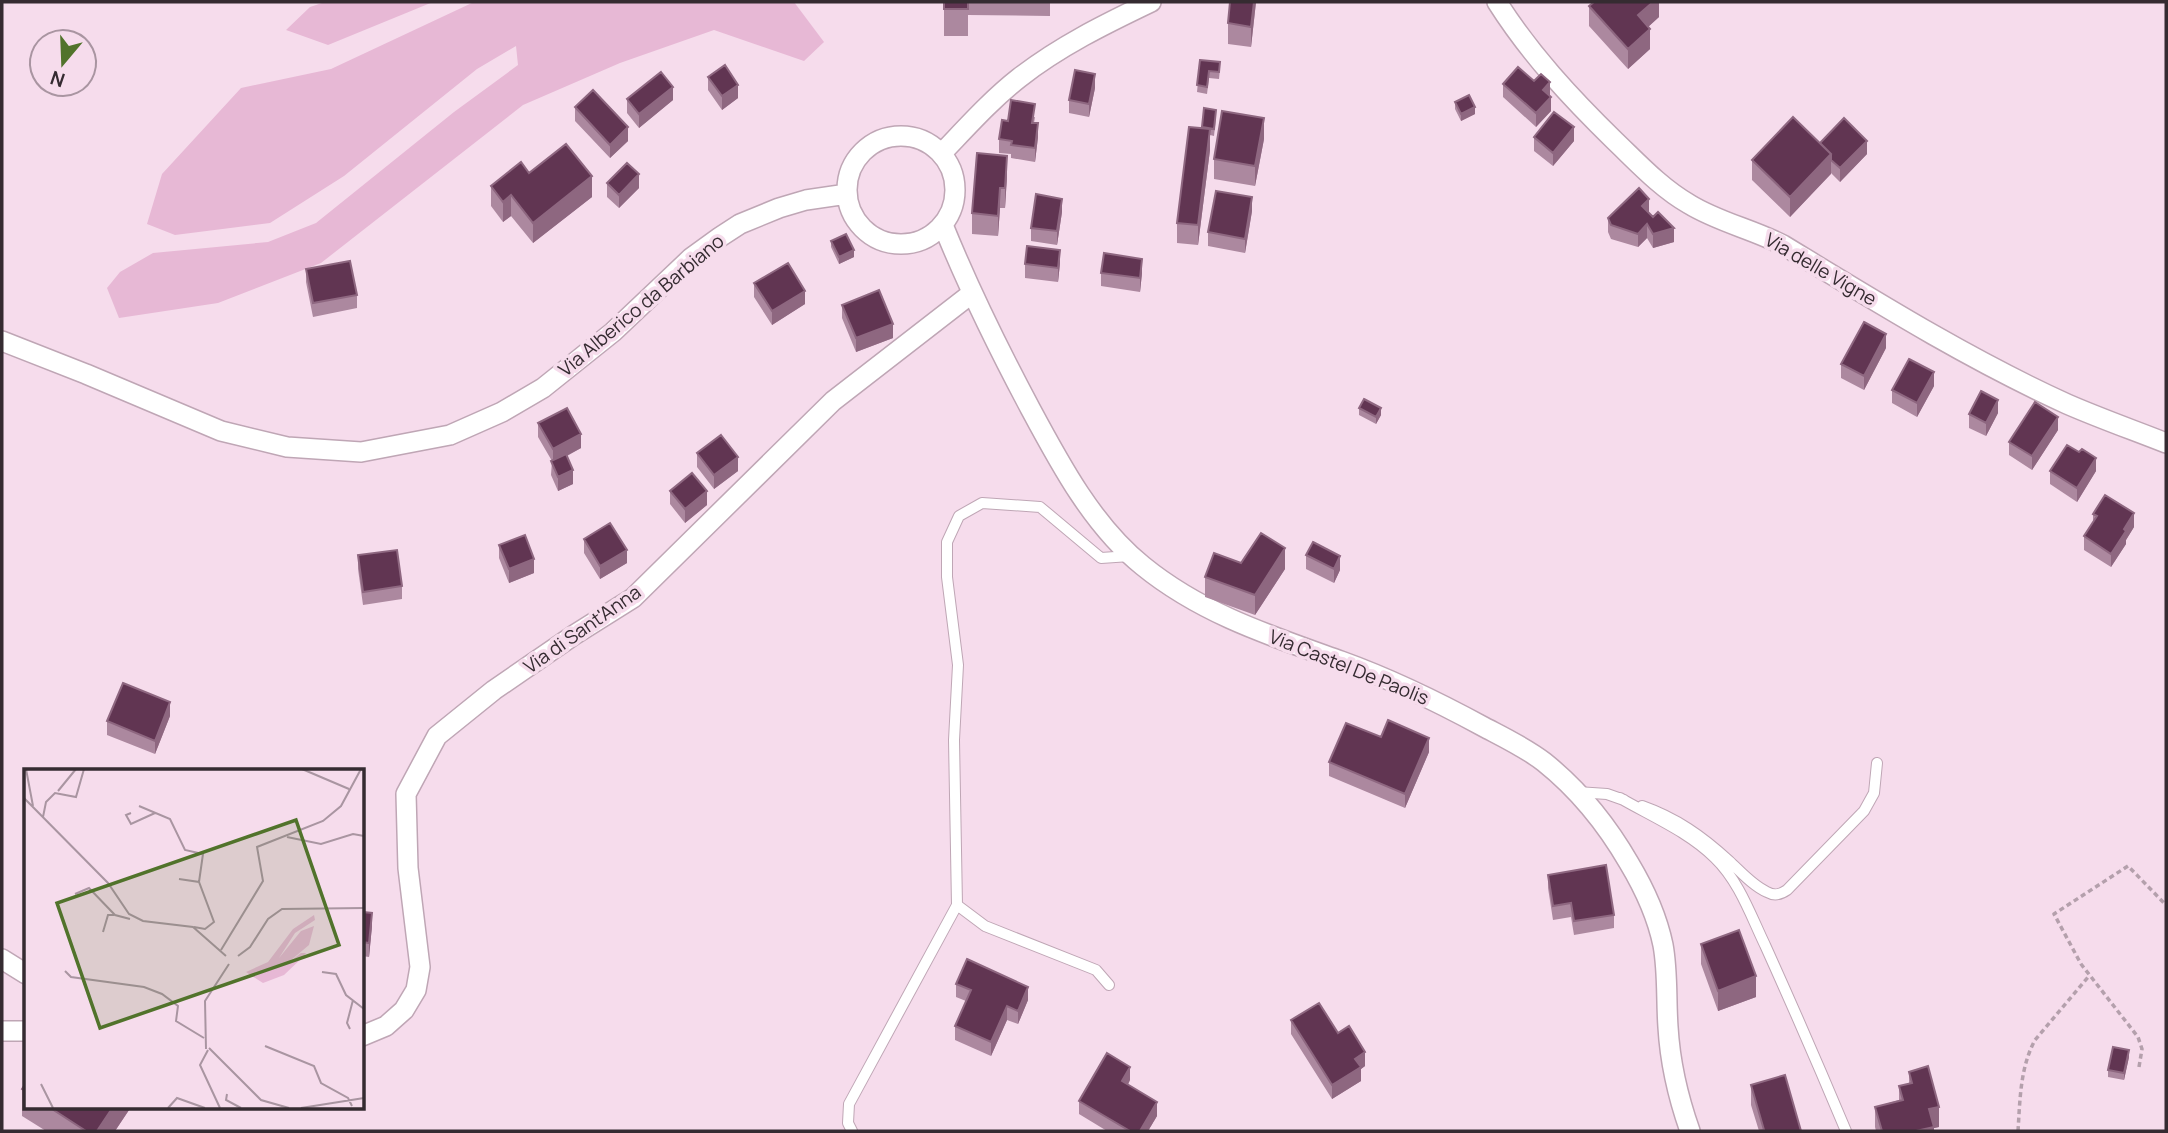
<svg xmlns="http://www.w3.org/2000/svg" width="2168" height="1133" viewBox="0 0 2168 1133" font-family="Manrope,sans-serif">
  <style>
    .green { fill: #e7b8d5 }
    .lines { fill: none; stroke-linecap: round; stroke-linejoin: round }
    .service-casing { stroke: #bfa6b5; stroke-width: 12 }
    .minor-casing { stroke: #bfa6b5; stroke-width: 22 }
    .path { stroke: #b4a0ac; stroke-width: 3.5; stroke-dasharray: 5 3.5; stroke-linecap: butt }
    .service { stroke: #fff; stroke-width: 10 }
    .minor { stroke: #fff; stroke-width: 19 }
    .wall { fill: #ac889f }
    .shaded-wall { fill: #8e6780 }
    .building { fill: #613552; stroke: #8e6780; stroke-width: 2 }
    .labels { text-anchor: middle; stroke-width: 7; stroke-linejoin: round; paint-order: stroke }
    .street-label { font-size: 19px; fill: #352b31; stroke: #f6dcec }
    .inset-road { fill: none; stroke: #a995a1; stroke-width: 2 }
    .view { fill: #51732b; fill-opacity: 0.15; stroke: #51732b; stroke-width: 3.5 }
    .inset-edge { fill: none; stroke: #352b31; stroke-width: 3.5 }
  </style>
  <rect width="100%" height="100%" fill="#f6dcec"/>
  <!-- green -->
  <path class="green" d="M325,2h108l-105,43 -42,-15 24,-23z
    M474,2h320l30,40 -20,19 -90,-31 -94,33 -97,42 -202,158 -103,40 -99,15 -12,-30 13,-16 33,-19 115,-11 48,-19 138,-111 64,-47 -2,-19 -39,23 -133,107 -74,47 -95,12 -28,-11 15,-50 79,-86 90,-19z"/>
  <g class="lines">
    <!-- service casing -->
    <g class="service-casing">
      <path id="service" d="M1577,792l30,2 17,6
        M1620,798c31,18 69,34 95,60 24,23 36,58 50,87 28,62 55,124 81,186
        M1642,806c34,12 60,30 87,55 11,10 24,25 38,31 7,4 13,3 20,-2l77,-79 10,-18 3,-30
        M1109,985l-13,-15 -111,-44 -28,-21 -3,-165 4,-75 -11,-88v-35l12,-26 23,-13 58,4 61,51 29,-2
        M852,1131l-4,-8 1,-19 108,-199"/>
    </g>
    <!-- minor casing -->
    <g class="minor-casing">
      <path id="minor" d="M1497,2c33,52 74,96 118,139 23,22 46,47 74,63 29,18 63,25 94,41 92,56 185,114 284,159 32,14 66,26 99,39
        M847 190a54 54 0 1 1 108 0a54 54 0 1 1-108 0Z
        M942,153c25,-26 49,-53 77,-75 41,-32 86,-54 132,-76
        M943,225c26,64 55,123 87,183 30,56 63,118 113,158 59,48 128,70 198,95 50,18 97,41 143,66 21,11 42,21 60,35 35,28 63,63 85,101 15,25 28,53 34,82 5,27 3,54 5,82 2,35 10,70 22,104
        M2,341l84,33 135,57 66,16 74,5 89,-17 52,-23 41,-24 70,-56 78,-74 29,-21 20,-13 39,-16 27,-8 41,-6
        M2,959l24,15
        M2,1031h24
        M362,1036l24,-10 18,-16 12,-20 4,-23 -12,-99 -2,-74 31,-58 57,-46 80,-55 59,-37 200,-197 138,-107"/>
    </g>
    <!-- path -->
    <path class="path" d="M2139,1067l3,-18 -4,-12 -57,-73 -27,-50 74,-48 38,39
      M2018,1131c2,-31 2,-63 17,-91l54,-64"/>
    <!-- service -->
    <use href="#service" class="service"/>
    <!-- minor -->
    <use href="#minor" class="minor"/>
  </g>
  <!-- wall -->
  <path class="wall" d="M944,2h106v14l-82,-1v21h-24z
    M1230,2h26l-5,45 -23,-3v-21z
    M1659,2v15l-11,10 2,22 -22,20 -39,-43v-20z
    M1200,60l20,9 -1,10 -10,-1 -2,16 -10,-2z
    M708,77l30,21 -16,12 -14,-20z
    M1534,81l16,15 1,15 -15,16 -33,-30v-13z
    M1095,88l-6,29 -20,-4v-13z
    M627,99l46,1 -34,28 -12,-15z
    M1455,102l20,12 -14,7 -6,-12z
    M575,107l53,34 -18,17 -35,-37z
    M1204,108l12,9 -2,19 -4,-1v15l-12,95 -21,-2v-20l25,-95z
    M1035,117l-1,6 4,14 -3,25 -24,-4v-4l-12,-1v-14l9,-18z
    M1534,137l40,4 -21,25 -19,-15z
    M1264,139l-9,47 -41,-7v-20z
    M1820,143l47,11 -27,28 -9,-9 -41,44 -38,-37v-20z
    M529,173l63,24 -59,46 -22,-27 -8,6 -12,-16v-20z
    M1007,176l-2,32h-5l-2,28 -26,-2v-21z
    M607,183l32,5 -20,20 -12,-11z
    M1252,211l-7,42 -37,-7v-14z
    M1062,212l-5,33 -26,-4v-13z
    M1649,212v1l25,29 -21,6 -6,-10 -9,9 -27,-8 -3,-7v-14z
    M831,241l23,16 -15,7 -8,-17z
    M1060,263l-2,19 -33,-4v-14z
    M306,269l51,26v13l-44,9 -7,-35z
    M1101,273h41l-2,19 -39,-6z
    M754,283l51,21 -33,21 -18,-28z
    M842,305l51,33 -37,14 -14,-34z
    M1886,348l-22,42 -23,-12v-14z
    M1934,386l-17,31 -25,-14v-13z
    M1359,408l22,7 -5,9 -17,-9z
    M1998,413l-12,23 -17,-8v-14z
    M538,423l43,25 -14,8 6,28 -15,7 -7,-16 1,-14 -14,-24z
    M2058,430l-26,40 -23,-15v-13z
    M697,453l41,18 -24,18 -17,-22z
    M2050,471h46l-19,31 -27,-18z
    M670,491l37,14 -22,18 -15,-19z
    M2093,514l41,13 -8,13v4l-15,23 -27,-17v-14l9,-14z
    M584,539l43,24 -27,16 -16,-26z
    M499,545l35,28 -25,10 -10,-25z
    M358,555l44,31v13l-39,6 -5,-36z
    M1306,555l34,15 -6,13 -28,-14z
    M1241,563l44,6 -30,46 -50,-18v-20z
    M170,716l-15,38 -48,-19v-14z
    M1381,737l48,15 -24,56 -76,-32v-14z
    M1548,875l66,40v13l-40,7 -3,-18 -18,3 -5,-32z
    M362,897l2,15 8,14 -3,31 -7,-1z
    M1701,944l55,53 -38,14 -17,-47z
    M956,984l72,16 -10,24 -11,-4 -16,36 -36,-16v-14l11,-25 -10,-4z
    M1291,1020l47,13 27,33 -4,3v12l-29,18 -41,-65z
    M2129,1057l-5,23 -16,-3v-7z
    M1909,1072l30,55 -5,1v3h-58l-1,-4v-20l24,-7v-14l10,-2z
    M1130,1080l-2,5 29,31 -9,15h-41l-28,-17v-13z
    M26,1083v24h105l-16,24h-69l-24,-15v-27z
    M1751,1085l50,46h-42l-8,-26z"/>
  <!-- shaded-wall -->
  <path class="shaded-wall" d="M1254,2h2l-5,45v-20z
    M1653,2h6v15l-21,19v-21z
    M1650,29v20l-22,20v-20z
    M1095,74v14l-6,29v-13z
    M1550,82v14l-7,8v-14z
    M738,85v13l-16,12v-14z
    M673,87v13l-34,28v-14z
    M1551,97v14l-15,16v-14z
    M1475,107v7l-14,7v-7z
    M1264,118v21l-9,47v-20z
    M1038,123v14l-3,25v-14z
    M628,127v14l-18,17v-13z
    M1574,127v14l-21,25v-13z
    M1210,129v21l-12,95v-20z
    M1867,141v13l-27,28v-14z
    M1831,154v20l-41,43v-20z
    M1007,156v20l-2,32v-20z
    M639,174v14l-20,20v-13z
    M592,176v21l-59,46v-20z
    M1000,188v20l-2,28v-20z
    M511,195v21l-8,6v-20z
    M1252,197v14l-7,42v-14z
    M1062,199v13l-5,33v-14z
    M1649,199v13l-7,8v-14z
    M1647,224v14l-9,9v-13z
    M1674,228v14l-21,6v-14z
    M854,250v7l-15,7v-7z
    M1060,250v13l-2,19v-14z
    M1142,259v14l-2,19v-14z
    M805,291v13l-33,21v-14z
    M893,324v14l-37,14v-14z
    M1886,334v14l-22,42v-14z
    M1934,372v14l-17,31v-14z
    M1998,400v13l-12,23v-13z
    M1381,408v7l-5,9v-7z
    M2058,417v13l-26,40v-14z
    M581,434v14l-28,15v-14z
    M738,457v14l-24,18v-14z
    M2096,458v13l-19,31v-14z
    M573,470v14l-15,7v-14z
    M707,491v14l-22,18v-14z
    M2134,513v14l-8,13v4l-15,23v-13l13,-25z
    M1285,548v21l-30,46v-20z
    M627,550v13l-27,16v-13z
    M1340,556v14l-6,13v-14z
    M534,559v14l-25,10v-14z
    M170,702v14l-15,38v-13z
    M1429,738v14l-24,56v-14z
    M372,913v13l-3,31v-14z
    M1756,976v21l-38,14v-20z
    M1028,987v13l-10,24v-13z
    M1007,1006v14l-16,36v-14z
    M2129,1050v7l-5,23v-7z
    M1365,1052v14l-4,3v12l-29,18v-14l23,-26z
    M1130,1067v13l-8,15v-14z
    M1157,1102v14l-9,15h-8z
    M113,1107h18l-16,24h-18z
    M1939,1107v20l-5,1v3h-18l13,-22z"/>
  <!-- building -->
  <path class="building" d="M944,2h24v7h-24z
    M1230,2h24l-3,25 -23,-4z
    M1594,2h59l-15,13 12,14 -22,20 -39,-43z
    M1200,60l20,2 -1,10 -10,-1 -2,16 -10,-2z
    M725,65l13,20 -16,11 -14,-19z
    M1518,67l16,14 7,-7 9,8 -7,8 8,7 -15,16 -33,-29z
    M1075,70l20,4 -6,30 -20,-4z
    M661,72l12,15 -34,27 -12,-15z
    M593,90l35,37 -18,18 -35,-38z
    M1469,95l6,12 -14,7 -6,-12z
    M1011,100l24,4 -3,19h6l-3,25 -24,-3 1,-4 -13,-2 3,-19 6,1z
    M1204,108l12,2 -2,19 -12,-2z
    M1222,111l42,7 -9,48 -41,-7z
    M1554,112l20,15 -21,26 -19,-16z
    M1793,117l38,37 -41,43 -38,-37z
    M1844,118l23,23 -27,27 -9,-8v-6l-11,-11z
    M1189,127l21,2 -12,96 -21,-2z
    M566,144l26,32 -59,47 -22,-28 -8,7 -12,-16 30,-24 8,11z
    M977,153l30,3 -2,32h-5l-2,28 -26,-3z
    M627,163l12,11 -20,21 -12,-12z
    M1639,188l10,11 -7,7 11,11 5,-5 16,16 -21,6 -6,-10 -9,10 -27,-9 -3,-7z
    M1216,191l36,6 -7,42 -37,-7z
    M1036,194l26,5 -5,32 -26,-3z
    M846,234l8,16 -15,7 -8,-16z
    M1027,246l33,4 -2,18 -33,-4z
    M1104,253l38,6 -2,19 -39,-5z
    M350,261l7,34 -44,8 -7,-34z
    M788,263l17,28 -33,20 -18,-28z
    M879,290l14,34 -37,14 -14,-33z
    M1864,322l22,12 -22,42 -23,-12z
    M1909,359l25,13 -17,31 -25,-13z
    M1981,391l17,9 -12,23 -17,-9z
    M1364,399l17,9 -5,9 -17,-9z
    M2035,402l23,15 -26,39 -23,-14z
    M567,408l14,26 -28,15 -15,-26z
    M721,435l17,22 -24,18 -17,-22z
    M2067,445l12,7 3,-3 14,9 -19,30 -27,-17z
    M566,454l7,16 -15,7 -7,-16z
    M692,473l15,18 -22,18 -15,-18z
    M2105,495l29,18 -10,16 2,2 -15,23 -27,-18 13,-20 -4,-2z
    M610,523l17,27 -27,16 -16,-27z
    M1261,533l24,15 -30,47 -50,-18 9,-24 27,10z
    M525,535l9,24 -25,10 -10,-24z
    M1313,542l27,14 -6,13 -28,-14z
    M397,550l5,36 -39,6 -5,-37z
    M123,683l47,19 -15,39 -48,-20z
    M1388,720l41,18 -24,56 -76,-32 17,-39 35,14z
    M1606,865l8,50 -40,6 -3,-18 -18,3 -5,-31z
    M362,897h2l-1,15 9,1 -3,30 -7,-1z
    M1739,930l17,46 -38,15 -17,-47z
    M967,959l61,28 -10,24 -11,-5 -16,36 -36,-16 16,-36 -15,-6z
    M1319,1003l19,30 11,-7 16,26 -10,7 6,8 -29,18 -41,-65z
    M2113,1047l16,3 -5,23 -16,-3z
    M1107,1053l23,14 -8,14 35,21 -17,29h-10l-51,-30z
    M1928,1066l11,41 -10,2 5,18 -18,4h-34l-7,-24 28,-7 -4,-14 13,-3 -3,-11z
    M1785,1075l16,56h-42l5,-1 -13,-45z
    M26,1083v9l-4,-3z
    M49,1107h64l-16,24h-11z"/>
  <g class="labels">
    <!-- street labels -->
    <g class="street-label">
      <text transform="translate(1821 269) rotate(30)" y="7">Via delle Vigne</text>
      <text transform="translate(641 305) rotate(-40)" y="7">Via Alberico da Barbiano</text>
      <text transform="translate(582 629) rotate(-35)" y="7">Via di Sant'Anna</text>
      <text transform="translate(1349 667) rotate(22)" y="7">Via Castel De Paolis</text>
    </g>
  </g>
  <!-- overview -->
  <g transform="translate(24 769)">
    <rect width="340" height="340" fill="#f6dcec"/>
    <path d="M290,146l1,5 -20,13 -16,25 22,-27 13,-5 -5,19 -25,21 17,-13h5l-2,3 -20,19 -21,8 -17,-11 22,-10 25,-33z" fill="#e7b8d5"/>
    <path class="inset-road" d="M2,0l7,37M278,0l47,20M34,22l18,-22M0,29l84,85 21,31 14,7 50,6 33,29M115,37l31,13 15,31 18,4 -4,28M107,44l-5,2 5,9 24,-11M19,48l3,-15 9,-9 21,4 8,-28M263,68l34,7 32,-10 11,2M155,110l20,3 15,40 -9,7 -11,-2M51,125l14,-6 26,27 15,4M79,163l5,-17h6M197,181l42,-69 -6,-34 66,-26 18,-15 20,-37M214,187l12,-9 18,-28 14,-10 82,-1M41,202l6,6 73,10 18,7 16,12 -2,15 28,17M298,203l14,2 10,21 18,14M326,260l-3,-6 6,-23M241,277l49,20 7,17 27,15 4,8M185,279l52,52 28,8M182,280l-1,-48 24,-37M184,281l-8,15 20,43M17,315l12,24M203,325l-1,6 15,8M144,339l9,-10 28,10M277,339l63,-10"/>
    <path class="view" d="M272,51l43,125 -239,83 -43,-125z"/>
    <rect width="340" height="340" class="inset-edge"/>
  </g>
  <!-- border -->
  <rect width="2168" height="1133" fill="none" stroke="#352b31" stroke-width="7"/>
  <!-- north arrow -->
  <g transform="translate(63 63) rotate(199)"><circle r="33" fill="#f6dcec" stroke="#a995a1" stroke-width="2"/>
  <path d="M0-5L12 26L0 18L-12 26Z" fill="#51732b"/>
  <text y="-10" font-size="19" font-weight="bold" text-anchor="middle" fill="#352b31">N</text>
  </g>
</svg>
